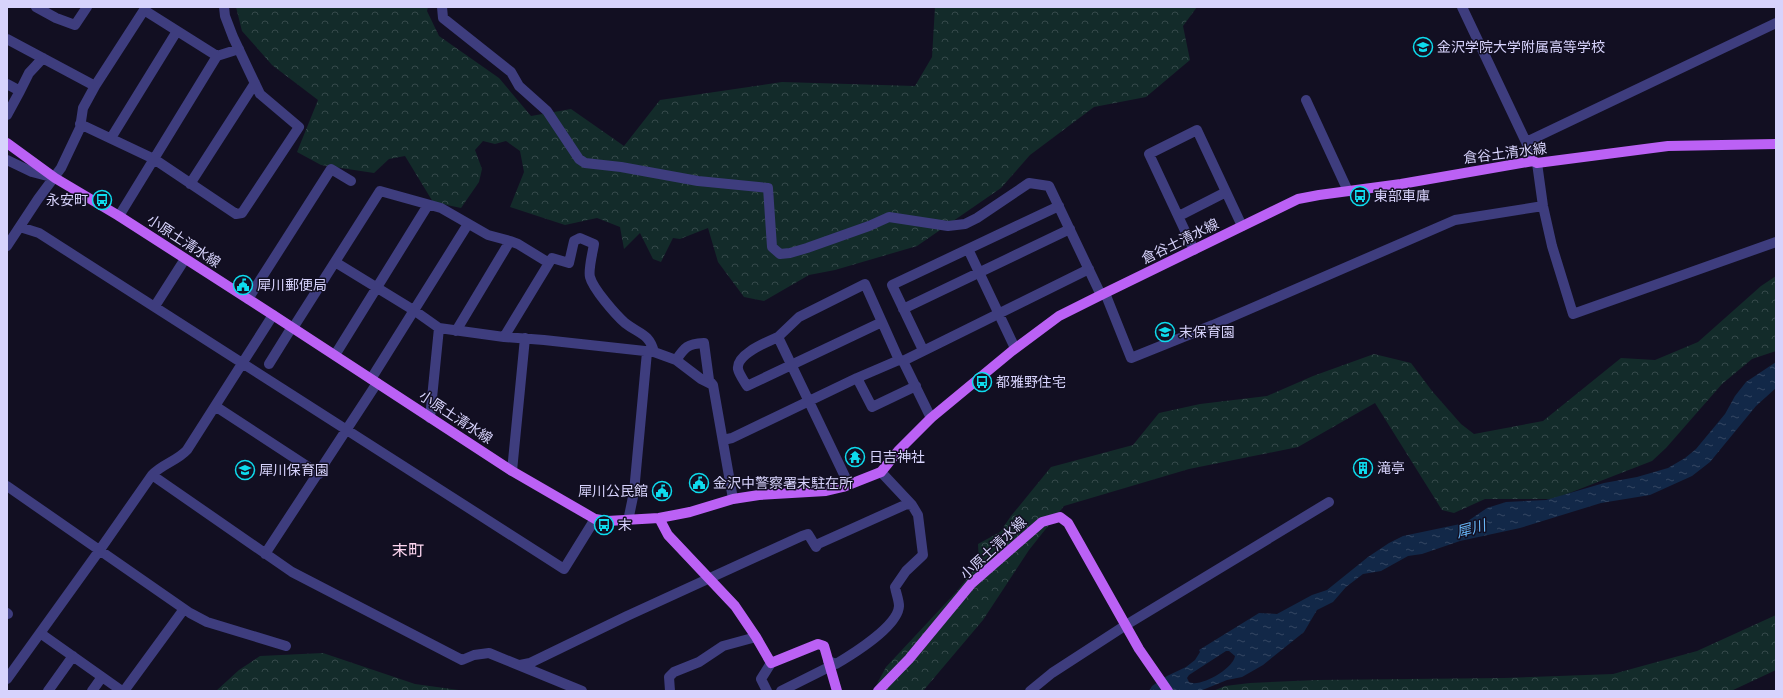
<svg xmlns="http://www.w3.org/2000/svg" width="1783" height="698" viewBox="0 0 1783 698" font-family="Overpass,'Noto Sans JP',sans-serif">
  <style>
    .forest { fill: url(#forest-crowns) }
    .water { fill: url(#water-ripples); fill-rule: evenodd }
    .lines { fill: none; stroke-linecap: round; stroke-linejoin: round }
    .minor { stroke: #3e3d7e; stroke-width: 10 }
    .major { stroke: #bb61f5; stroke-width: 10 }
    .labels { text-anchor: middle; stroke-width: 3; stroke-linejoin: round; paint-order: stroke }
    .poi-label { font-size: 14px; fill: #d7d3fc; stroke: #120f22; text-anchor: start }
    .street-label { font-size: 14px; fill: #d7d3fc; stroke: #120f22 }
    .water-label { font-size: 15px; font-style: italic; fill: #67b6f6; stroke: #120f22 }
    .quarter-label { font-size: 16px; fill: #fcd5ef; stroke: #120f22 }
  </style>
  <defs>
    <pattern id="forest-crowns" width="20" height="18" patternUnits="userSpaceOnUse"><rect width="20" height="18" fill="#132b2a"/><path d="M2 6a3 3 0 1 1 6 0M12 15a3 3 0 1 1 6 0" fill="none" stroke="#35494a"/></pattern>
    <pattern id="water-ripples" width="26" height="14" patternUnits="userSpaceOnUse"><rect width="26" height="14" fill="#122848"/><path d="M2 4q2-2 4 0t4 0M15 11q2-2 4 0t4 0" fill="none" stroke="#344663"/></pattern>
  </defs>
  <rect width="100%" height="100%" fill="#120f22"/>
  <!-- forest -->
  <path class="forest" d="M236,7h192l-1,4 12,25 60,42 32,38 40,-7 53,37 36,-46 122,-18 133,4 17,-29 3,-50h262l-14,19 7,34 -44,37 -52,10 -64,48 -29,33 -84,58 -82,24 -26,5 -45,26 -20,-4 -26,-35 -10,-34 -28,11 -7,-1 -12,24 -8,-3 -13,-26 -16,16 -4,-22 -23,-9 -32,7 -55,-18 14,-35 -4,-21 -14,-10 -11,3 -12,-3 -8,9 7,19 -3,13 -18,26 -28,-6 -28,-46 -16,3 -15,14 -53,-8 -24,-13 21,-52 -46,-35 -30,-34z
    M1776,276v75l-24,8 -30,25 -56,64 -14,13 -98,38h-69l-31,14 -12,-3 -67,-107 -77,44 -109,22 -125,37 -35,44 -46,70 -60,71h-50l13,-24 71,-76 22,-28 -1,-19 22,-12 11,-16 40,-49 82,-22 26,-32 41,-9 67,-8 46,-20 61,-22 37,9 21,28 29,33 13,10 69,-13 78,-63 34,2 43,-18 63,-56z
    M1776,615v55l-45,21h-518l12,-5 25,-3 67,-3 187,-2 109,-4 84,-23z
    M323,653l92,31 51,7h-250l23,-21 21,-14z"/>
  <!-- water -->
  <path class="water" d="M1776,362v26l-20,18 -46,56 -18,14 -42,19 -49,8 -81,25 -60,13 -38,13 -14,2 -27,15 -18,3 -17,13 -13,15 -16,8 -13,22 -41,33 -21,12 -15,3 -27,11h-51l3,-5 15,-10 19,-9 9,-7 5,-8 -1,-2 60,-37 18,1 35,-19 15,-5 41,-33 21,-14 14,-7 62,-13 22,-15 19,-6 40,-2 58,-17 33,-6 31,-9 17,-10 11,-9 29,-35 10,-18 11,-14zM1226,651h3l6,5c-2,13 -35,32 -46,26l-2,-4 2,-3z"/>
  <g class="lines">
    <!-- minor -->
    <path class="minor" d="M36,7l20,11 19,7 12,-18
      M442,7l1,11 68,54 8,14 28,25 32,48 6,4 36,4 77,14 70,7 4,59 8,7 10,-1 17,-5 62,-22 20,-9 59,9 17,-2 12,-6 52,-35 20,3 52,109
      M1462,7l64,135 7,19
      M144,10l73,46 22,-7
      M7,39l88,47
      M7,84l13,7 -13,24
      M20,91l9,-18 14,-15
      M1306,100l42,91
      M80,124l74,35 82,55 6,-1 57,-86 -39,-33 -27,-57 -8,-21 -1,-9
      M111,138l66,-107
      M1526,142l250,-119
      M7,160l25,12 23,6
      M1537,163l6,43 9,40 21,68 203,-72
      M190,184l65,-101
      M119,216l98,-160
      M1179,216l47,-24
      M20,227l19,6 525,336 31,-50
      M510,241l8,3 31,19
      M7,246l31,-47 23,-31 19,-40 3,-20 12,-22 51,-79
      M968,249l47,99
      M1194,250l-45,-96 48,-24 45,96
      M335,262l80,49 24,17 65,9 40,3 110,12 22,8 25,19 12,6 20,114
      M1105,293l26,65 82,-33 242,-105 88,-14
      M248,299l83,-130 20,12
      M155,306l30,-47
      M903,309l167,-80
      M293,328l87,-137 61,17 47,27 22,6 -54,90
      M504,337l48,-79 17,5 5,-22 6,-3 14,6c-1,7 -6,26 -4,33 3,12 26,38 35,46 14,11 24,10 29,29
      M778,337c-11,5 -42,17 -40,32 1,5 6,12 9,17l135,-64
      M923,350l-31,-65 167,-79
      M335,355l93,-150
      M676,360c9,-13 11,-16 28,-17l5,37 4,5
      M903,361l28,57
      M269,364l23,-37
      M857,378l15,29 44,-21
      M371,379l97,-155
      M215,406l104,68
      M430,418l9,-90
      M723,440l9,-2 125,-60 42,-18 4,1 186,-92
      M512,471l13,-133
      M152,475l140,97 170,88 12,-5 15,-2 93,38
      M849,485l-71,-148 21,-20 66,-33 34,76
      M7,486l183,127 17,9 79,24
      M628,521l6,-29 13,-140
      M265,554l112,-171
      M7,613l1,1
      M40,633l82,58
      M828,661l8,3c17,-10 62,-38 63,-58 0,-6 -3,-13 -4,-19l11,-16 17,-16 -5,-40 -6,-10 -31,-33
      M520,665l10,-2 97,-47 175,-80 6,-2 8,13 2,-3 89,-40 5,1
      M7,679l92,-128 53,-76c10,-11 25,-14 35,-25l86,-135
      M48,691l25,-35
      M92,691l10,-14
      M124,691l60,-82
      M670,691l-1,-14 5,-5 25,-10 24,-16 33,-9
      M767,691l-6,-12 10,-16
      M781,691l48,-24
      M1030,691l22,-18 74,-48 203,-123"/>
    <!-- major -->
    <path class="major" d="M7,143l48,35 64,38 154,99 193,126 46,30 83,48 12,2 52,-3 31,-6 43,-13 26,-4 67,-4 17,-4 38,-15 18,-22 32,-32 81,-67 47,-35 46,-23 193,-94 21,-4 82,-11 132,-23 4,2 131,-17 108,-2
      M659,518l9,17 67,71 21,31 15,26 47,-19 6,2 13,45
      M878,691l31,-32 62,-75 71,-62 18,-5 8,6 71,126 29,42"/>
  </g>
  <!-- icons -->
  <defs>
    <g id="school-ring" transform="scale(1)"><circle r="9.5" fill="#120f22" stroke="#0edbed" stroke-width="1.5"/><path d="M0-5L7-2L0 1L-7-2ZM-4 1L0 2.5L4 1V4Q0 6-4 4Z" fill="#0edbed"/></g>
    <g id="bus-ring" transform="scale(1)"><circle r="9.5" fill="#120f22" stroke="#0edbed" stroke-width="1.5"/><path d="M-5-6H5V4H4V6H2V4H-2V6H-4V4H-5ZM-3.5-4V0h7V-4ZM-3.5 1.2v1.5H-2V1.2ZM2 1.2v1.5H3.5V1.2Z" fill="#0edbed"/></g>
    <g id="civic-ring" transform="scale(1)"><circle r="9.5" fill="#120f22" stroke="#0edbed" stroke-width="1.5"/><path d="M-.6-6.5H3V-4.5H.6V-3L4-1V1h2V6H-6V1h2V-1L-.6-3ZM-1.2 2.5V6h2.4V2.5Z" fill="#0edbed"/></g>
    <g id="temple-ring" transform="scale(1)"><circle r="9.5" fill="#120f22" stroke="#0edbed" stroke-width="1.5"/><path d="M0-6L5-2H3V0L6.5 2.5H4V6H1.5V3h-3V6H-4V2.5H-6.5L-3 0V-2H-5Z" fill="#0edbed"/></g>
    <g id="building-ring" transform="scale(1)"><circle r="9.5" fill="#120f22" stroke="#0edbed" stroke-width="1.5"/><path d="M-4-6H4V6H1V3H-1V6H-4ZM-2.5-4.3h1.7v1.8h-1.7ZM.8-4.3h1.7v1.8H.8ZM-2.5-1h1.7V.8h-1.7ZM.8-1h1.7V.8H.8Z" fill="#0edbed"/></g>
  </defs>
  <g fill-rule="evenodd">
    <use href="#school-ring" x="1423" y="47"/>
    <use href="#bus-ring" x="1360" y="196"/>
    <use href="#bus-ring" x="102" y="200"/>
    <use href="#civic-ring" x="243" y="285"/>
    <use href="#school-ring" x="1165" y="332"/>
    <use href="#bus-ring" x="982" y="382"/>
    <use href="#temple-ring" x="855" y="457"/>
    <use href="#building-ring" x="1363" y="468"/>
    <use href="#school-ring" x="245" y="470"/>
    <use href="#civic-ring" x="699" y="483"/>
    <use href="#civic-ring" x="662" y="491"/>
    <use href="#bus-ring" x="604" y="525"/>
  </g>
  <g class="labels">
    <!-- poi labels -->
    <g class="poi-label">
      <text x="1437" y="52">金沢学院大学附属高等学校</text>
      <text x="1374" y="201">東部車庫</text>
      <text x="88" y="205" text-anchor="end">永安町</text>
      <text x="257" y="290">犀川郵便局</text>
      <text x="1179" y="337">末保育園</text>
      <text x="996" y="387">都雅野住宅</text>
      <text x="869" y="462">日吉神社</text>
      <text x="1377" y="473">滝亭</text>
      <text x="259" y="475">犀川保育園</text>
      <text x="713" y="488">金沢中警察署末駐在所</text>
      <text x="648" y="496" text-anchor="end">犀川公民館</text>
      <text x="618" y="530">末</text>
    </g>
    <!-- street labels -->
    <g class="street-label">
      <text transform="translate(1505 153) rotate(-7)" y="5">倉谷土清水線</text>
      <text transform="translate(184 241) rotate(33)" y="5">小原土清水線</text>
      <text transform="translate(1180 241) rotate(-26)" y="5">倉谷土清水線</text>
      <text transform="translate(456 417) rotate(33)" y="5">小原土清水線</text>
      <text transform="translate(993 548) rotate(-43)" y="5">小原土清水線</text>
    </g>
    <!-- water labels -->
    <g class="water-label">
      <text transform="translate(1471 529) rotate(-15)" y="5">犀川</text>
    </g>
    <!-- quarter labels -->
    <g class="quarter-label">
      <text x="408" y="556">末町</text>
    </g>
  </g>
  <!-- border -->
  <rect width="1783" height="698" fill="none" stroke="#d7d3fc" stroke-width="16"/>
</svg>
